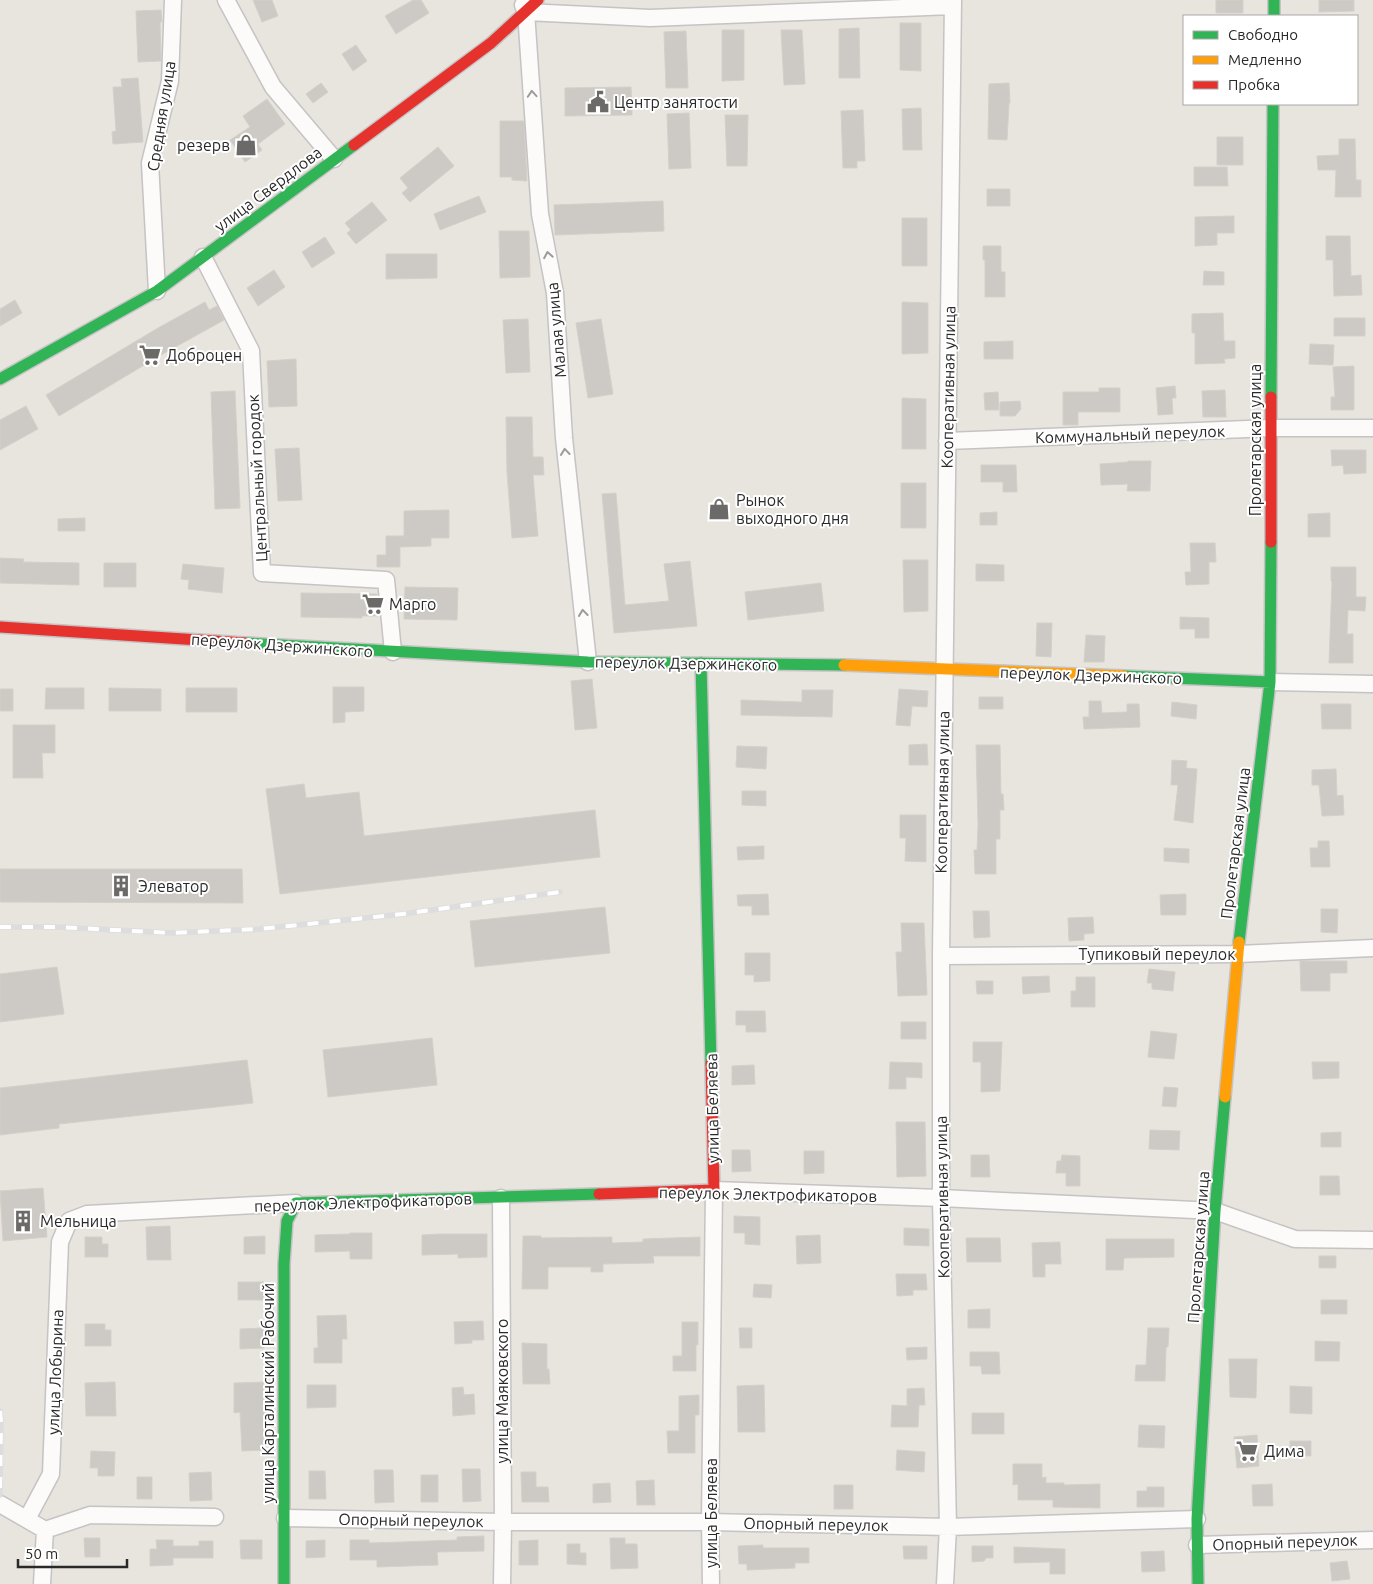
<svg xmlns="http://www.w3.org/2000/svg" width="1373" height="1584" viewBox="0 0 1373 1584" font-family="Ubuntu,sans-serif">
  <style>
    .building { fill: #cdcac5; stroke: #d3d0ca }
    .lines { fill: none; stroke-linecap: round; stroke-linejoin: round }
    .street-casing { stroke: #c5c3c4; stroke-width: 19 }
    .fast-casing { stroke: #c5c3c4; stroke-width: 14 }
    .slow-casing { stroke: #c5c3c4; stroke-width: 14 }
    .jam-casing { stroke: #c5c3c4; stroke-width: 14 }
    .street { stroke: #fcfbfa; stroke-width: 16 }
    .fast { stroke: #30b455; stroke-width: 11 }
    .slow { stroke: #ff9f0a; stroke-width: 11 }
    .jam { stroke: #e5322d; stroke-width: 11 }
    .rail-casing { stroke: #dddcde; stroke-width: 5.5 }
    .rail { stroke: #fff; stroke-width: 4; stroke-dasharray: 11; stroke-linecap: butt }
    .oneway { stroke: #9d9c9c }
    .labels { text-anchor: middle; stroke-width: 4; stroke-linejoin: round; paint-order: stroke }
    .poi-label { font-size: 16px; fill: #292929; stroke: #fff; text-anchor: start }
    .street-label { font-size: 16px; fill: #292929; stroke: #fff }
  </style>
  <rect width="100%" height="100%" fill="#e8e4de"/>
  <!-- building -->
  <path class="building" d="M253,0h19l6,16 -16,6z
    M413,0h8l8,13 -33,21 -11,-18z
    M1216,0h27v13h-27z
    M1319,0h35v11l-35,1z
    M161,10l1,12h-2l1,39 -23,1 -2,-51z
    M900,23h21v48l-21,-1z
    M859,28l1,50h-21v-49z
    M722,30h22v50l-22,1z
    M781,30h21l3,54 -21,1z
    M686,31l2,57h-22l-2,-56z
    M356,45l11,16 -14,10 -11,-17z
    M138,78l5,64 -30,2 -1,-12 4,-1 -3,-44h9l-1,-8z
    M321,83l7,9 -15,11 -7,-9z
    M1009,83l1,20h-1l-2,37 -19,-1 1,-55z
    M631,87l1,28 -67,1v-28z
    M267,99l18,25 -27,20 4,6 -17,12 -15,-22 20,-13 -7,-11z
    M921,108l1,42h-19l-1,-41z
    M863,110l2,51h-8v7h-14l-2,-57z
    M689,113l2,55 -22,1 -2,-55z
    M725,115h23l-1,51h-20z
    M500,121h24l3,60 -15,-1v-3h-12z
    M1217,137h26v28h-26z
    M1339,139h16l1,41h5v17h-26l1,-27h-18l-1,-14 22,-1z
    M438,147l16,19 -44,36 -8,-9 6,-5 -8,-10z
    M1194,167h33l1,19h-34z
    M987,189h23v17h-23z
    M479,196l7,16 -46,18 -6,-16z
    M663,201l1,30 -109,4 -1,-30z
    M372,202l15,18 -31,24 -9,-11 4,-3 -6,-7z
    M1234,216v17h-17v12l-22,1v-29z
    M902,218h25v48h-25z
    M499,231h30l1,46 -30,1z
    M1326,236h24l1,40 10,-1 1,20 -28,1 -1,-36h-7z
    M325,237l10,16 -23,15 -10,-16z
    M983,246h18v26h4v25h-20v-37h-2z
    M386,254h51v24l-51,1z
    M274,270l11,17 -27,19 -11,-18z
    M1204,271l20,1v13h-21z
    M15,300l7,13 -22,13v-17z
    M205,302l4,8 8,-4 7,14 -63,35 -102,61 -13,-21 112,-67z
    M902,302l26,1v50l-26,1z
    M1223,313l1,28h11v17l-11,1 1,4 -30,1v-31h-3v-19z
    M1334,318h31v18h-31z
    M528,319l2,53 -24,1 -3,-53z
    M601,319l12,75 -25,4 -12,-75z
    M1013,341v18h-29v-17z
    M1310,344l24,1 -1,20 -24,-1z
    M296,359l1,47 -28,1 -2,-46z
    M1354,366v44h-23v-13h4l-2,-30z
    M1175,386l1,12h-4l1,16 -15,1 -2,-27z
    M1099,388h21v24h-42v13h-15v-33h36z
    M1225,390l1,27h-23l-1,-26z
    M235,391l5,117 -25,1 -4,-117z
    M998,392l1,18h-14l-1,-17z
    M902,398l24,1v50h-24z
    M1020,401l1,8 -6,7h-15v-14z
    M26,406l12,23 -38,21v-30z
    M506,417h26l1,40h10l1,18h-11l5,61 -26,2 -5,-66z
    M299,448l3,52 -24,1 -3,-52z
    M1331,450h35v23l-22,1 -1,-9 -11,1z
    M1128,461h23l-1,30h-23l1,-7 -27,1 -1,-21 28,-2z
    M981,465h35l1,27h-14v-10h-22z
    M901,483h25v45h-25z
    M616,493l9,112 44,-4 -5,-37 26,-3 7,65 -83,7 -12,-139z
    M449,510v28h-18v8l-31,1v20h-23v-12h9v-19h18v-25z
    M997,512v13h-17v-12z
    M1330,513v24h-22v-23z
    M85,518v13h-27v-12z
    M1190,543h25l1,19h-7v22l-23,1 -1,-13h6z
    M0,558l24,1 -1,3 56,1v22l-79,-2z
    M903,560h25v51l-24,1z
    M104,563h32v24h-32z
    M183,564l41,4 -2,25 -34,-4 1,-9 -8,-1z
    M976,564l28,1v16h-28z
    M1331,567h25v30h10l-1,14 -17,-1 -1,24h6v29h-24l3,-82h-1z
    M821,583l3,28 -76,9 -3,-28z
    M405,587l53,1 -1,32 -53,-1z
    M301,593l76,1 1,22h-16v2l-61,-1z
    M1180,617l29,1v20h-14v-9h-15z
    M1037,623h15l-1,34 -15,-1z
    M1086,635l19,1 -1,26h-20z
    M592,679l5,49 -22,2 -4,-49z
    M333,687h31v24l-19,1v10l-12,1z
    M46,688h38v21h-39z
    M109,688l52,1v22h-52z
    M186,688h51v24h-51z
    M0,689h13v22h-13z
    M899,689l29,2 -1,16 -15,-1 -2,20 -14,-1z
    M802,690h31l-1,27 -91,-2v-15l61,2z
    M979,697h24v12h-24z
    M1089,701h12l1,12 25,-1v-8h12l1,23 -56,2 -1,-12h6z
    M1172,702l25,3 -1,14 -25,-3z
    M1321,704h30v25h-29z
    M13,725h42v28h-13l1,25h-30z
    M927,744l1,21h-19v-20z
    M976,745h24l1,49h2l1,16h-4v29h-4v35h-21l-1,-24h3l1,-24z
    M737,746l30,1 -1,22 -30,-2z
    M1172,760l15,1 -1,7 11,1 -4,54 -19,-3 4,-35h-7z
    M1336,769l1,27 6,-1 1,20 -22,1 -3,-31h-7v-15z
    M304,784l2,14 53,-6 5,44 231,-26 5,47 -320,37 -14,-105z
    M742,791h24v15l-24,-1z
    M900,815h26v47l-21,-1 1,-23h-6z
    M1318,841h11l1,26h-19l-1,-19h8z
    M764,846v13l-26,1 -1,-13z
    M1164,848l25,1v14l-25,-2z
    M0,869h242l1,34 -243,-1z
    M768,894l1,21h-17v-9h-14l-1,-11z
    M1186,894v21h-25l-1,-20z
    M605,907l5,46 -135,14 -5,-46z
    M1321,909h17l-1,24 -16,-1z
    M973,911h16l1,26 -16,1z
    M1093,917l1,16 -10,1v6l-15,1 -1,-23z
    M901,923h23l3,72 -29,1 -2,-44h6z
    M745,953h25v28l-16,1v-7h-9z
    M1300,961h47v12h-17v18h-29z
    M57,967l7,47 -64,8v-48z
    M1149,969l26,3 -2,19 -21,-2v-6h-5z
    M1049,976l1,16 -27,2 -1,-17z
    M1076,977h19v30h-24v-16h5z
    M976,981h17v13h-16z
    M736,1011h29l1,21h-20v-7h-10z
    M901,1022h25v17h-25z
    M1151,1031l26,3 -3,25 -26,-2z
    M432,1038l5,47 -109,12 -5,-47z
    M973,1042h29l-2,49 -19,1v-30h-8z
    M247,1060l6,43 -194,21v4l-59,7v-47z
    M890,1062l32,1v15l-16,-1v12h-17z
    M1312,1062h27v16l-26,1z
    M754,1065l1,19 -23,1v-19z
    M1164,1087l14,1 -2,19 -14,-1z
    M896,1122h29l1,54 -29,1z
    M1150,1130l30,1 -1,19 -30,-1z
    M1341,1132v15h-20v-14z
    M732,1150h18l1,21 -19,1z
    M804,1151h20v22l-20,1z
    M971,1155h18l1,22h-19z
    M1062,1155l18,1v30h-14v-13h-10l1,-12h4z
    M1320,1176h19l1,19h-20z
    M43,1188l4,49 -44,4 -3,-50z
    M734,1216l26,1v28l-15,-1v-11h-11z
    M170,1226l1,34h-24l-1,-33z
    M904,1228l25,1v17l-25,-1z
    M350,1233h22v26h-22v-8l-35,1v-17l35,-1z
    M439,1234h48v23l-29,1v-4l-36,1v-20z
    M820,1235l1,28 -24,1 -1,-28z
    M265,1236v18h-21v-17z
    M523,1236h18v2l71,-1v6l31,-1v-3l57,-2v19h-47l1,7 -51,1v8h-12v-5h-43v22h-26z
    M85,1237h17v7h6v13h-23z
    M966,1238h34l1,24h-34z
    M1106,1239h68v18l-50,1 -1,12h-17z
    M1060,1242l1,22h-16v13h-12l-1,-34z
    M1319,1256h17v12h-17z
    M896,1274h30l1,16h-14v5l-16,1z
    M238,1282h26v18h-26z
    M754,1284l18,1 -1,13 -18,-1z
    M1321,1300h26v14h-26z
    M990,1309v19h-22v-18z
    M346,1315l1,24h-5v24h-28v-15h4l-1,-32z
    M483,1321l1,19h-12v3l-17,1 -1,-22z
    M682,1322h16v23h-2v26h-23v-15h9z
    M85,1324h20v6h6v16h-26z
    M263,1328l1,20 -24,1v-20z
    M739,1328h13v20h-12z
    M1148,1328h21l-1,19h-2l-1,34h-30l1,-16h10z
    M1315,1341l25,1 -1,19h-24z
    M522,1343l25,1v25h2l1,15h-27z
    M927,1347v12l-20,1 -1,-12z
    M970,1352h29l1,22h-18l-1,-8h-11z
    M1229,1359h28l-1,39 -26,-1z
    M115,1382l1,34h-30l-1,-33z
    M265,1382l1,30h-2l1,38 -23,1 -2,-39 -6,1v-30z
    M307,1385h29v22l-29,1z
    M764,1385l1,47h-27l-1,-46z
    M1290,1386l22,1v27l-22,-1z
    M463,1387l1,8 10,-1 1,20 -22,2 -1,-28z
    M924,1388l1,17h-6l-1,22h-27l1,-22 15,1v-17z
    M699,1395v20h-4v38h-27l-1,-22h12v-35z
    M972,1413h32v21h-32z
    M1139,1425l26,1 -1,22 -26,-1z
    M1257,1435l2,31 -22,2 -3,-31z
    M1290,1441h21v15h-21z
    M897,1450l28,2 -1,20 -28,-2z
    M91,1451l24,1 -1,24h-16v-8h-8z
    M1013,1464h29v14l4,-1v6h18v2l36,-1v24l-47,-1v-7h-35v-16l-5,1z
    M462,1469h18l1,32 -18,1z
    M374,1470h19l1,32 -19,1z
    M309,1471h16l1,28h-17z
    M211,1472l1,28 -22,1 -1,-28z
    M521,1472h15v15h12l1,15h-27z
    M421,1475h17v27h-17z
    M137,1477h15v22h-15z
    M654,1480l1,25h-18l-1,-24z
    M610,1483l1,19 -18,1v-19z
    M1272,1484l1,22h-20l-1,-21z
    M834,1485h19v24h-19z
    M1147,1487h17v20h-27v-16h10z
    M484,1536v15l-47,1 1,13 -61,2v-7h-27v-20h19v3l33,-1 55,-2v-3z
    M84,1538h16v19h-15z
    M610,1538h15v6h12l1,24 -27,1z
    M156,1540h17v6h26v-5h14v17h-40v7l-23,1v-17h7z
    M240,1540h22v19h-21z
    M325,1540v17l-19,1v-17z
    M538,1540v25h-19v-24z
    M567,1544h13v9h6v12l-19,-1z
    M763,1545v3h46v15h-14v5l-48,2v-6h-8l-1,-18z
    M903,1546h24v13h-23z
    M972,1546h21v12h-7l-2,3 -12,1z
    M1014,1547l51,2v25h-15v-12l-36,1z
    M1164,1551l1,20 -23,1 -1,-20z
    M1347,1561l3,18 -18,2 -2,-18z"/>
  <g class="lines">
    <!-- street casing -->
    <g class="street-casing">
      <path id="street" d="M226,0l47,87 61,72
        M523,5l3,7 14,202 15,79 9,145 24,224
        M526,12l124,6 303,-12
        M203,257l48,94 11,222 124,7 7,72
        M157,291l-7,-128 20,-82 3,-81
        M947,441l325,-13h101
        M1270,682l103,2
        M941,956l297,-2 135,-6
        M501,1198l2,324 -1,62
        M0,1504l45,26 45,-15 125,2
        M285,1518l218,4h207l238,5 249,-8
        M27,1519l24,-45 9,-232 9,-21 18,-7 209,-11
        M1197,1545l176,-5
        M42,1584l3,-54
        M711,1584l-1,-62 4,-332 227,8 274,13 80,28 78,1
        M945,1584l3,-57 -7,-329v-242l12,-956"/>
    </g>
    <!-- fast casing -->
    <g class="fast-casing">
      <path id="fast" d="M1274,0v16
        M0,379l157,-88 197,-146
        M1271,397l2,-293
        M245,643l343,19 256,3
        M701,663l10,401
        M1124,676l146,6
        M1239,942l31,-260 1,-140
        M284,1584v-320l3,-43 9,-18 303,-9
        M1198,1584l-1,-65 18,-308 10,-114"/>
    </g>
    <!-- slow casing -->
    <g class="slow-casing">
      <path id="slow" d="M844,665l280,11
        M1225,1097l14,-155"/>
    </g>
    <!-- jam casing -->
    <g class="jam-casing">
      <path id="jam" d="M354,145l137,-102 47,-43
        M1271,542v-145
        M0,627l245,16
        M599,1194l115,-4 -3,-126"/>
    </g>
    <!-- street -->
    <use href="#street" class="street"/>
    <!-- fast -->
    <use href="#fast" class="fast"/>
    <!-- slow -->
    <use href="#slow" class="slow"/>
    <!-- jam -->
    <use href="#jam" class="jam"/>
    <!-- rail casing -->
    <g class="rail-casing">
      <path id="rail" d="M0,927h57l115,6 88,-4 143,-15 157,-22
        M0,1411l1,11 -1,73"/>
    </g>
    <!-- rail -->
    <use href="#rail" class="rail"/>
  </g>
  <!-- one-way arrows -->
  <defs><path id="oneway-chevron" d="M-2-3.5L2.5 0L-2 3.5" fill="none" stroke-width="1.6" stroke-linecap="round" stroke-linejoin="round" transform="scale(1.25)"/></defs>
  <g class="oneway">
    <use href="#oneway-chevron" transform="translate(532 94) rotate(-94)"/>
    <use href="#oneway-chevron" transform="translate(548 255) rotate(-100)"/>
    <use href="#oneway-chevron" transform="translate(565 452) rotate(-96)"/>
    <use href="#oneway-chevron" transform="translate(583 613) rotate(-96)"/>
  </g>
  <!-- icons -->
  <defs>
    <g id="civic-bare" transform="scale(1.725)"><path d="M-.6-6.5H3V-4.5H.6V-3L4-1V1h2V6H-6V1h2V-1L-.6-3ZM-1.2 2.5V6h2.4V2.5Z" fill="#6c6a68" stroke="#fff" stroke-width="2.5" paint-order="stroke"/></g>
    <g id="shop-bare" transform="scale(1.725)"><path d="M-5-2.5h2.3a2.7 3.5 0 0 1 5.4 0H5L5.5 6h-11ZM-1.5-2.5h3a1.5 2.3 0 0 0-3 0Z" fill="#6c6a68" stroke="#fff" stroke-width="2.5" paint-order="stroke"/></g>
    <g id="supermarket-bare" transform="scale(1.725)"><path d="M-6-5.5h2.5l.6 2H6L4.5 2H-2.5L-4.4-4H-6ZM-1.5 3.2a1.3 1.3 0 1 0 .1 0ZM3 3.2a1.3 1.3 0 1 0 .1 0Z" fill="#6c6a68" stroke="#fff" stroke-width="2.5" paint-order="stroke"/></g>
    <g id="building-bare" transform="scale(1.725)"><path d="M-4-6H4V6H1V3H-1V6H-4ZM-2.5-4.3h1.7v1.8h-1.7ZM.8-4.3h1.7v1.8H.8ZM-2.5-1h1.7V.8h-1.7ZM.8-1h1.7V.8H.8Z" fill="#6c6a68" stroke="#fff" stroke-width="2.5" paint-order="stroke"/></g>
  </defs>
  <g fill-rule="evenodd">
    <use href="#civic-bare" x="598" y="102"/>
    <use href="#shop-bare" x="246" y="145"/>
    <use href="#supermarket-bare" x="150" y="355"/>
    <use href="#shop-bare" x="719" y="509"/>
    <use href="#supermarket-bare" x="373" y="604"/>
    <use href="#building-bare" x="121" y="886"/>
    <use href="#building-bare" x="23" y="1221"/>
    <use href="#supermarket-bare" x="1247" y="1451"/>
  </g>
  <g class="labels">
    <!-- poi labels -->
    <g class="poi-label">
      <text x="614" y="108">Центр занятости</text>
      <text x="230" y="151" text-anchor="end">резерв</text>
      <text x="166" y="361">Доброцен</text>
      <text x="736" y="506">Рынок<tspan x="736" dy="18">выходного дня</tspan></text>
      <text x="389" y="610">Марго</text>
      <text x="138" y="892">Элеватор</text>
      <text x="40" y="1227">Мельница</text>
      <text x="1264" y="1457">Дима</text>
    </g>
    <!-- street labels -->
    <g class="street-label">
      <text transform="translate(161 116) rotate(-81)" y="6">Средняя улица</text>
      <text transform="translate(268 189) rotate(-37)" y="6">улица Свердлова</text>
      <text transform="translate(556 330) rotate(-95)" y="6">Малая улица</text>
      <text transform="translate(948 387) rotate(-89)" y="6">Кооперативная улица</text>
      <text transform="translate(1130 434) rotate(-2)" y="6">Коммунальный переулок</text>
      <text transform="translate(1255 440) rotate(-90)" y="6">Пролетарская улица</text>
      <text transform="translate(257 478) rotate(-93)" y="6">Центральный городок</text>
      <text transform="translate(282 645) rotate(4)" y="6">переулок Дзержинского</text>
      <text transform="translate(686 663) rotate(1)" y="6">переулок Дзержинского</text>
      <text transform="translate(1091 675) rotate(2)" y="6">переулок Дзержинского</text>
      <text transform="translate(942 792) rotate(-89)" y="6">Кооперативная улица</text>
      <text transform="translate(1235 843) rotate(-83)" y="6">Пролетарская улица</text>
      <text x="1157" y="960">Тупиковый переулок</text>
      <text transform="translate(712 1108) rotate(-91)" y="6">улица Беляева</text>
      <text transform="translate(768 1194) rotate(1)" y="6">переулок Электрофикаторов</text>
      <text transform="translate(942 1197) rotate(-91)" y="6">Кооперативная улица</text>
      <text transform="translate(363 1202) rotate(-2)" y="6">переулок Электрофикаторов</text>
      <text transform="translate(1198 1247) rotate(-86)" y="6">Пролетарская улица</text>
      <text transform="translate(55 1372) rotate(-88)" y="6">улица Лобырина</text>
      <text transform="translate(502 1391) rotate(-90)" y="6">улица Маяковского</text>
      <text transform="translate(268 1393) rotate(-90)" y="6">улица Карталинский Рабочий</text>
      <text transform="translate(711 1513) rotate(-90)" y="6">улица Беляева</text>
      <text transform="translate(411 1520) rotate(1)" y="6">Опорный переулок</text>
      <text transform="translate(816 1524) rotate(1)" y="6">Опорный переулок</text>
      <text transform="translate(1285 1542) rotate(-2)" y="6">Опорный переулок</text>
    </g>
  </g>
  <!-- legend -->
  <rect x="1183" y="15" width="175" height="90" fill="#ffffff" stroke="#a9a9a9"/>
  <rect x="1193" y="31" width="25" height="8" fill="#30b455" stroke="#a9a9a9"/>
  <text x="1228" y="40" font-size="15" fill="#292929">Свободно</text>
  <rect x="1193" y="56" width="25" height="8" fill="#ff9f0a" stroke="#a9a9a9"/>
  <text x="1228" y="65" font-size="15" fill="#292929">Медленно</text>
  <rect x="1193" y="81" width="25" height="8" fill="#e5322d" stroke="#a9a9a9"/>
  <text x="1228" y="90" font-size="15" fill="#292929">Пробка</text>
  <!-- scale -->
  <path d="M18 1559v8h109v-8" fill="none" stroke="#292929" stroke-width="2.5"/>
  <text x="25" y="1559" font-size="15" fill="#292929" stroke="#ffffff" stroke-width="4" paint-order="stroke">50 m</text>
</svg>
